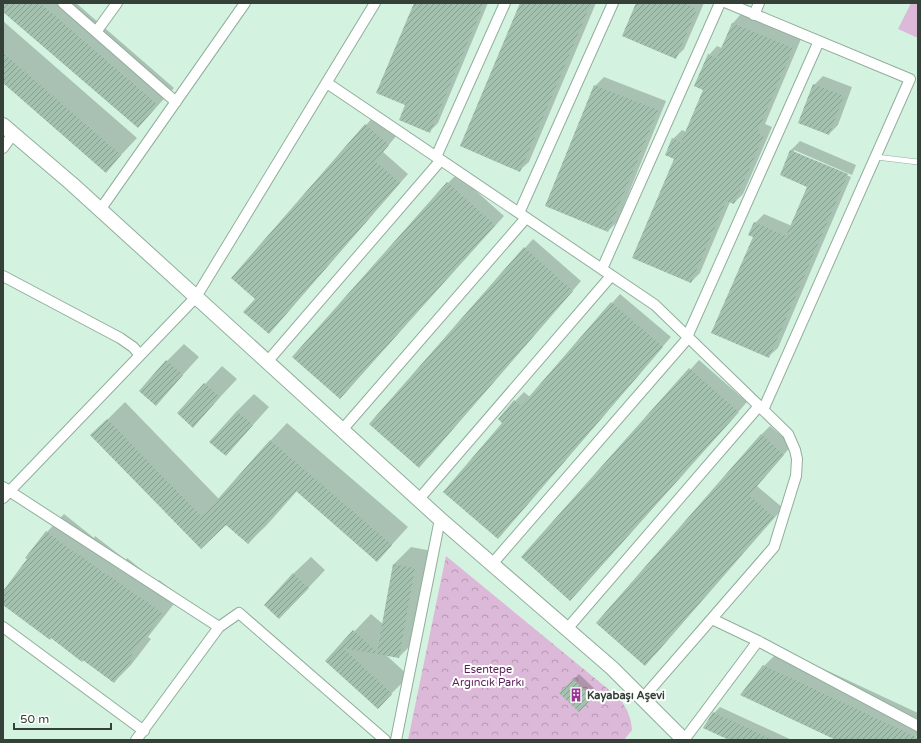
<svg xmlns="http://www.w3.org/2000/svg" width="921" height="743" viewBox="0 0 921 743" font-family="'Varela Round',sans-serif">
  <style>
    .park { fill: url(#park-crowns) }
    .pitch { fill: #dcb9d8 }
    .shadow { fill: #0003 }
    .building { fill: url(#building-hatch) }
    .lines { fill: none; stroke-linecap: round; stroke-linejoin: round }
    .lane-casing { stroke: #91ae9c; stroke-width: 6 }
    .street-casing { stroke: #91ae9c; stroke-width: 12 }
    .secondary-casing { stroke: #91ae9c; stroke-width: 16 }
    .lane { stroke: #fff; stroke-width: 5 }
    .street { stroke: #fff; stroke-width: 10 }
    .secondary { stroke: #fff; stroke-width: 14 }
    .labels { text-anchor: middle; stroke-width: 4; stroke-linejoin: round; paint-order: stroke }
    .park-label { font-size: 11px; fill: #5d1d59; stroke: #fff }
    .poi-label { font-size: 11px; font-weight: bold; fill: #344038; stroke: #fff; text-anchor: start }
  </style>
  <defs>
    <pattern id="park-crowns" width="20" height="18" patternUnits="userSpaceOnUse"><rect width="20" height="18" fill="#dcb9d8"/><path d="M2 6a3 3 0 1 1 6 0M12 15a3 3 0 1 1 6 0" fill="none" stroke="#b398b0"/></pattern>
    <pattern id="building-hatch" width="6" height="6" patternUnits="userSpaceOnUse"><rect width="6" height="6" fill="#a4c1af"/><path d="M-1 1l2-2M0 6l6-6M5 7l2-2" fill="none" stroke="#869e8f"/></pattern>
  </defs>
  <rect width="100%" height="100%" fill="#d4f2e0"/>
  <!-- park -->
  <path class="park" d="M446,556l173,142c8,10 12,19 13,32l-8,10h-216z"/>
  <!-- pitch -->
  <path class="pitch" d="M911,3h7v35l-20,-9z"/>
  <!-- shadow -->
  <path class="shadow" d="M3,3h73l98,85 -36,39 -135,-117z
    M415,3h73l-50,120 -9,9 -23,-28z
    M521,3h75l-67,159 -9,8z
    M637,3h67l-20,46 -9,9z
    M741,14l60,25 -36,85 7,3 -29,67 -9,9 -4,-1 -30,71 -9,9 -18,-143 9,-9 4,2 19,-43 4,-34 8,-9 5,2 11,-25z
    M3,21l134,117 -31,33 -103,-89z
    M823,76l29,11 -14,38 -9,9 -15,-49z
    M604,77l62,24 -49,121 -9,9 -13,-145z
    M374,116l23,19 -14,17 25,22 -131,150 -21,-25 -24,-21z
    M800,141l56,24 -4,10 -58,-25v2l57,25 -73,171 -9,8 -15,-120 1,-13 9,-9 28,12 17,-40 -28,-12 10,-24z
    M457,174l47,42 -164,182 108,-215z
    M533,239l48,42 -153,177 97,-210z
    M620,294l51,43 -173,201 6,-115 11,-22 9,-9 6,5z
    M184,344l15,13 -43,47 11,-43z
    M699,360l48,42 -168,189 -57,-34z
    M222,366l15,13 -44,47 -15,-13z
    M254,394l15,13 -43,48 11,-44z
    M125,402l94,97 51,-58 17,-18 121,104 -31,34 -80,-70 -31,35 -18,17 -22,-19 -25,24 -109,-113z
    M770,426l22,19 -35,41 26,22 -129,148 107,-221z
    M64,514l30,24 1,-2 31,24 1,-2 30,24 2,-2 21,16 -32,41 3,2 -20,26 -17,17 -111,-78v-12l26,-33 18,-27z
    M411,547l21,4 -16,89 -17,17 -13,-2 23,21 -31,31 -51,-47 44,-46 12,10 11,-60z
    M311,557l14,13 -29,31 -3,-27z
    M781,649l137,64v20l-3,7h-77l-74,-74z
    M579,674l19,18 -19,19 -19,-18z
    M720,707l72,33h-60l-18,-27z"/>
  <!-- building -->
  <path class="building" d="M3,3h37l118,102 -20,23 -135,-116z
    M414,3h70l-54,130 -31,-13 6,-15 -29,-12z
    M520,3h71l-71,169 -60,-26z
    M636,3h47l14,6 -21,50 -54,-23z
    M732,23l61,25 -36,85 7,2 -30,69 -8,-3 -35,82 -59,-25 42,-99 -9,-4 7,-17 9,4 22,-52 -9,-4 14,-32 9,4z
    M3,53l118,102 -15,18 -103,-90z
    M813,84l31,12 -15,39 -31,-12z
    M594,85l64,25 -50,122 -63,-26z
    M365,124l24,21 -14,16 25,22 -131,151 -26,-22 12,-13 -24,-21z
    M790,150l58,24 -79,184 -58,-25 42,-96 -5,-2 6,-13 32,14 21,-49 -27,-12z
    M447,182l48,43 -155,174 -48,-42z
    M524,247l49,44 -154,177 -50,-44z
    M611,302l52,45 -165,192 -55,-47 59,-69 -4,-4 16,-19 7,6z
    M166,360l17,15 -27,31 -17,-15z
    M689,368l50,44 -169,189 -49,-44z
    M204,383l16,14 -27,31 -16,-15z
    M237,411l16,14 -27,31 -17,-14z
    M107,419l95,98 68,-77 122,105 -15,17 -81,-71 -48,53 -22,-19 -25,24 -111,-114z
    M761,434l23,21 -35,40 25,22 -129,149 -49,-43z
    M46,531l30,23 1,-1 31,23 1,-1 31,23 1,-1 22,17 -32,40 3,3 -20,26 -31,-23 -1,2 -31,-24 -1,2 -47,-35v-14l24,-32 -2,-1z
    M393,564l22,4 -16,90 -56,-10 49,46 -14,15 -53,-48 28,-31 24,22z
    M293,573l16,15 -30,31 -15,-14z
    M763,665l155,73v2h-82l-96,-45z
    M573,679l20,19 -14,14 -20,-19z
    M713,712l28,13 33,15h-45l-26,-12z"/>
  <g class="lines">
    <!-- lane casing -->
    <g class="lane-casing">
      <path id="lane" d="M876,157l42,5"/>
    </g>
    <!-- street casing -->
    <g class="street-casing">
      <path id="street" d="M63,3l113,99
        M727,3l183,76 -147,331
        M754,15l5,-12
        M96,32l21,-29
        M327,83l328,222 133,129 7,16 2,9 -1,17 -22,71 -132,152
        M3,148l10,-14
        M436,157l69,-154
        M100,210l145,-207
        M519,213l94,-210
        M602,269l118,-266
        M3,276l117,62 13,9 7,8
        M687,337l132,-296
        M267,362l174,-202
        M342,430l184,-212
        M3,487l216,140 -83,113
        M3,498l193,-201 179,-294
        M419,499l192,-223
        M492,564l196,-226
        M712,619l46,22 160,85
        M3,627l141,104
        M219,627l20,-14 146,127
        M567,629l192,-223
        M396,740l44,-221
        M684,740l74,-99"/>
    </g>
    <!-- secondary casing -->
    <g class="secondary-casing">
      <path id="secondary" d="M3,125l69,59 368,335 172,149 72,72"/>
    </g>
    <!-- lane -->
    <use href="#lane" class="lane"/>
    <!-- street -->
    <use href="#street" class="street"/>
    <!-- secondary -->
    <use href="#secondary" class="secondary"/>
  </g>
  <!-- icons -->
  <defs>
    <g id="building-bare" transform="scale(1.08)"><path d="M-4-6H4V6H1V3H-1V6H-4ZM-2.5-4.3h1.7v1.8h-1.7ZM.8-4.3h1.7v1.8H.8ZM-2.5-1h1.7V.8h-1.7ZM.8-1h1.7V.8H.8Z" fill="#9c3396" stroke="#fff" stroke-width="2.5" paint-order="stroke"/></g>
  </defs>
  <g fill-rule="evenodd">
    <use href="#building-bare" x="576" y="695"/>
  </g>
  <g class="labels">
    <!-- park labels -->
    <g class="park-label">
      <text x="488" y="673">Esentepe<tspan x="488" dy="13">Argıncık Parkı</tspan></text>
    </g>
    <!-- poi labels -->
    <g class="poi-label">
      <text x="587" y="699">Kayabaşı Aşevi</text>
    </g>
  </g>
  <!-- border -->
  <rect width="921" height="743" fill="none" stroke="#344038" stroke-width="8"/>
  <!-- scale -->
  <path d="M14 723v6h97v-6" fill="none" stroke="#344038" stroke-width="2"/>
  <text x="20" y="723" font-size="12" fill="#344038" stroke="#ffffff" stroke-width="3" paint-order="stroke">50 m</text>
</svg>
